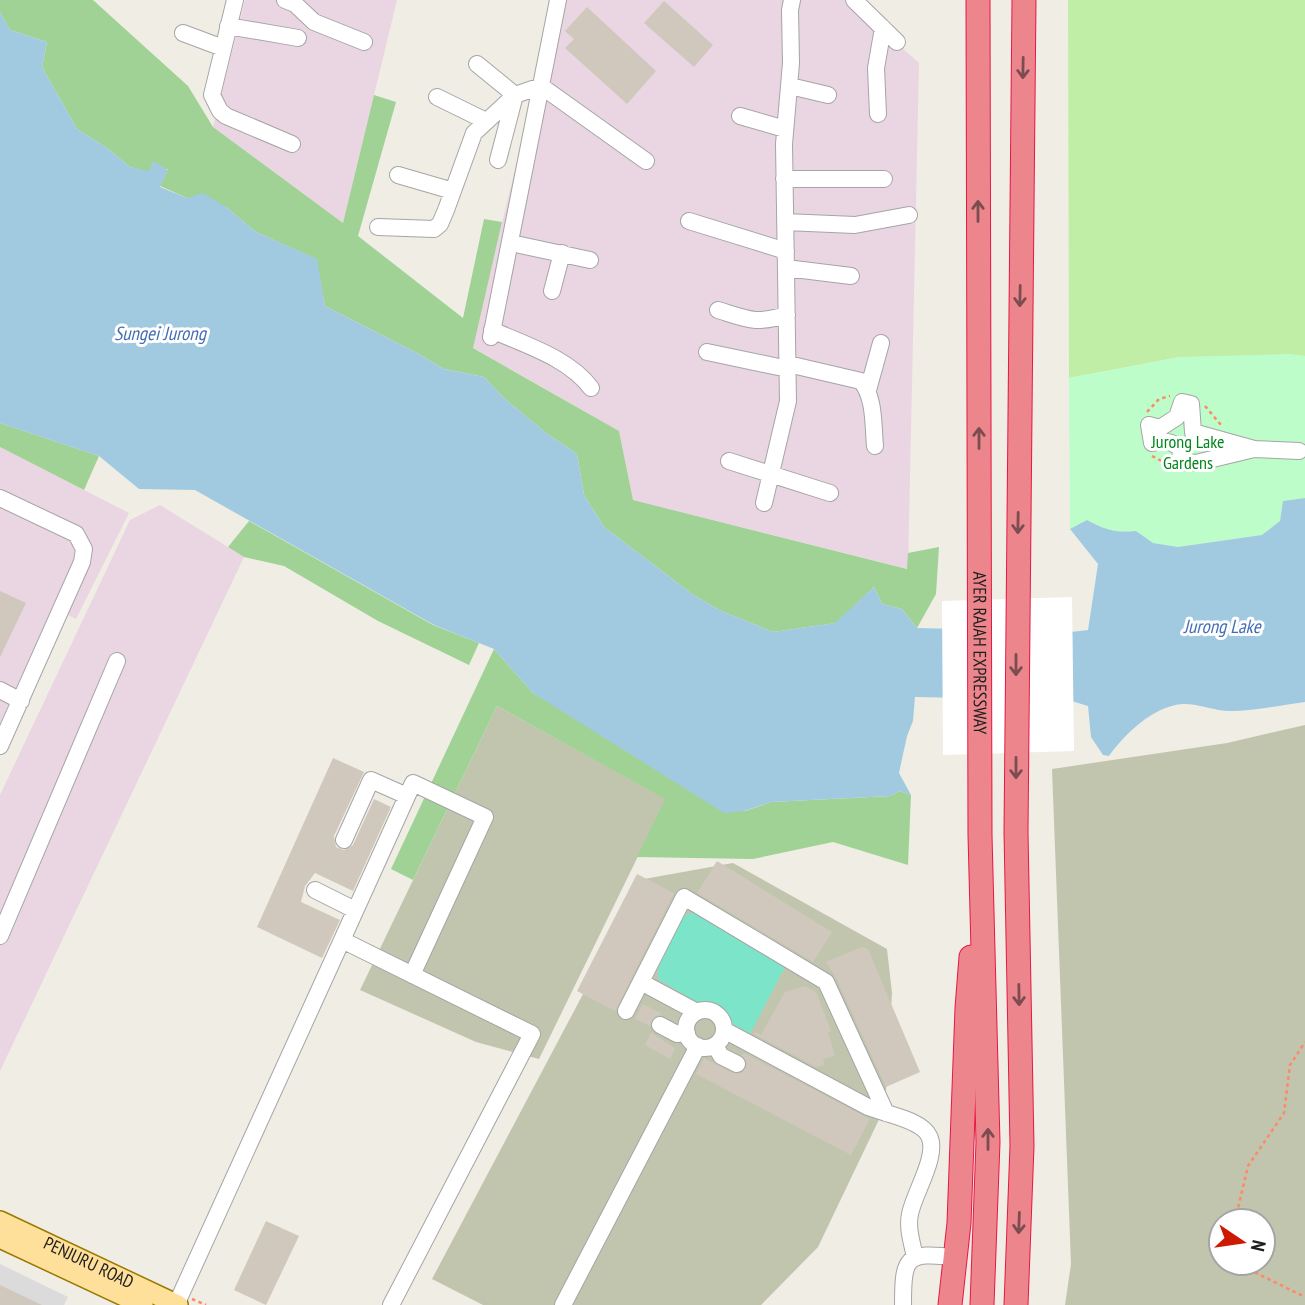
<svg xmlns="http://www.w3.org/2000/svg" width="1305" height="1305" viewBox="0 0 1305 1305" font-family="'PT Sans Narrow',sans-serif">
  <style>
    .residential { fill: #dcdbdb }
    .industrial { fill: #ead5e3 }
    .construction { fill: #c2c5ae; fill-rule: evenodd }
    .grass { fill: #c0eea6 }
    .forest { fill: #a0d295 }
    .park { fill: #bdfdca }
    .pitch { fill: #7ce5c9 }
    .water { fill: #a1cae1 }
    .pier { fill: #fff }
    .building { fill: #d0c8bc }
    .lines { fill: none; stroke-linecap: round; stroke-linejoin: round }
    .minor-casing { stroke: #a5a5a5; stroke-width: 18 }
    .major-casing { stroke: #997900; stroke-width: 22 }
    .highway-casing { stroke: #e71745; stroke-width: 25 }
    .path { stroke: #f86; stroke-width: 2.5; stroke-dasharray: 3.5 3.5; stroke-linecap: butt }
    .minor { stroke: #fff; stroke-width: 16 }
    .major { stroke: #ffe09a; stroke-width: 19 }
    .highway { stroke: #ed868c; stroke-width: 23 }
    .oneway { stroke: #7b4d50 }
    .labels { text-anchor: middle; stroke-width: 6; stroke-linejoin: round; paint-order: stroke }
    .park-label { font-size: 18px; fill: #03851e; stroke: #fff }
    .street-label { font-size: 18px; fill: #1e1e1e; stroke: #fff }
    .water-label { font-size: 19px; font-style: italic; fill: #436eb5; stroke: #fff }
  </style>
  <rect width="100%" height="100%" fill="#f0ede4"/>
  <!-- residential -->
  <path class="residential" d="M0,1264l68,33 -4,8h-64z"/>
  <!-- industrial -->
  <path class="industrial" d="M245,0h152l-54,223 -130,-96z
    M556,0h291l72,63 -11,506 -275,-69 -14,-69 -147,-84z
    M0,447l129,66 -53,106 -20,-10 -56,119z
    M160,505l84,52 -244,514v-276l130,-275z"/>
  <!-- construction -->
  <path class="construction" d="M497,706l169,93 -127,260 -63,-17 -116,-52z
    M1305,725v580h-240l6,-41 -19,-495 175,-26zM1221,1221h42v42h-42z
    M733,863l154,86 5,44 -7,114 -67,140 -57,58h-278l-51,-26 212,-400z"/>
  <!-- grass -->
  <path class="grass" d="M1068,0h237v356l-125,1 -111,21z"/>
  <!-- forest -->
  <path class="forest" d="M0,0h93l95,86 25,41 130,96 31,-128 22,7 -38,134 105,82 21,-99 18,3 -29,126 146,83 14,69 274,69 1,-16 31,-6 -3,47 -19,34 -15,-19 -20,-5 -8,-17 -38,36 -63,9 -54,-22 -27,-16 -88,-67 -20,-32 -7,-41 -31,-21 -41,-34 -21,-22 -40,-8 -27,-16 -92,-47 -9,-47 -60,-27 -30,-25 -39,-9 -27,-12 8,-17 -19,3 -19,-5 -23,-19 -30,-19 -35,-62 5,-25 -37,-12 -10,-18z
    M0,423l99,33 -15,34 -84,-43z
    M249,521l184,104 46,18 -10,22 -91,-44 -94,-55 -40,-9 -16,-10z
    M494,649l39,44 212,118 26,-9 120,-6 8,-5 12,4 -3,70 -75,-23 -80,17 -116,-2 28,-58 -168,-93 -84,174 -22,-11z"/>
  <!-- park -->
  <path class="park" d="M1291,354l14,2v142l-22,3 -3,20 -18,14 -84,12 -25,-4 -17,-12c-20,2 -31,-1 -49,-11l-17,9 -1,-151 111,-21z"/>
  <!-- pitch -->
  <path class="pitch" d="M692,913h5l88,54 -35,67 -91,-54c-6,-13 14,-52 23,-63 4,-3 6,-3 10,-4z"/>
  <!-- water -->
  <path class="water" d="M0,12l10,18 37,12 -5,25 35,62 30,19 23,19 19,4 4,-10 15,9 -8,17 27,11 16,-5 23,14 30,25 61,27 8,47 92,47 27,16 40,8 21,22 41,34 31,21 7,41 20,32 88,67 27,16 54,22 62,-9 39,-36 8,17 20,5 15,19 154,4 17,-2 10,-66 -28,-35 17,-9c18,10 29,13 49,11l17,12 25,4 84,-12 18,-14 3,-20 22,-3v204c-24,3 -50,9 -75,9 -16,0 -33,-8 -48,-7 -30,3 -57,30 -73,52l-6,-1 -12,-18 -3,-31 -20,-6 -153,-3 -2,24 -6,15 -8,37 12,22 -12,-4 -8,5 -120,6 -27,9 -20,2 -191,-120 -39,-44 -60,-24 -239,-135 -56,-1 -40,-33 -99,-33z"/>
  <!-- pier -->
  <path class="pier" d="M1072,597l2,154 -131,4 -1,-154z"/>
  <!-- building -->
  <path class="building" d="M664,1l49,44 -19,22 -50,-44z
    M587,7l69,64 -29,33 -62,-56 9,-9 -9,-8z
    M0,591l26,12 -26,54z
    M333,758l31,14 -30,64 2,11 8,3 9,-5 21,-46 17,8 -38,84 -38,-18 -10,13 -4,16 39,18 -18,38 -65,-31z
    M717,861l115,71 -19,30 -116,-69z
    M637,874l37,19 -59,118 -38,-20z
    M862,947l6,2 52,123 -34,15 -50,-109 -10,-16z
    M805,986l11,6 15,39 -3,1 7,24 -12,3 1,6 -8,2 -62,-33 1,-2 6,3 24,-43z
    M643,1004l19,10 -8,3 -4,9 -15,-7z
    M651,1033l24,15 -5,11 -25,-14z
    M744,1053l126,66 -19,36 -155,-81 8,-16 28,15h10l5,-9 -5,-9z
    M266,1221l33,15 -33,69 -32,-15z
    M0,1285l42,20h-42z"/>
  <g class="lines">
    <!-- minor casing -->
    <g class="minor-casing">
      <path id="minor" d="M235,0l-23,95 8,16 6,5 66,28
        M285,0l10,4 19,18 50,20
        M854,0l43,42
        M228,26l70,12
        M183,33l40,15
        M477,64l38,31 -17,65
        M790,86l38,9
        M437,97l49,24
        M878,114l-2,-46 7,-40
        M740,116l45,13
        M398,175l55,16
        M784,179h100
        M689,221l97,30
        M785,222l70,3 54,-10
        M378,227l56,2 6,-5 6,-14 28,-77 41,-38 26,-9 105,75
        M511,243l79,17
        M786,268l65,8
        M552,291l10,-38
        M718,310c32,10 37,14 69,5
        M492,330c33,15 77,28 99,58
        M491,337l67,-337
        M707,352l81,17
        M788,364l73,17c14,17 12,44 14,65
        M868,390l13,-47
        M1254,449l-58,14 -13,-1 -4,-15c-10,-7 -16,-6 -27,-4l-3,-18 11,3 17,-11 5,-15 9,2 2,28 61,17 45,2
        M729,461l101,32
        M0,498l76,36 8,15 -2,13 -82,184
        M764,503l24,-102 -4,-257 7,-81 -1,-53 2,-10
        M0,690l21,11
        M344,840l27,-60 36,16
        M315,890l40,20
        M0,936l117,-275
        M342,940l71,-157 72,34 -73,158
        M641,982l56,30
        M686 1029a19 19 0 1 1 38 0a19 19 0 1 1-38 0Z
        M626,1011l58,-114 142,85 60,131c13,4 37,10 43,23 10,19 -15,57 -19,78 -3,14 2,29 5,43
        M660,1025l17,9 10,-1
        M724,1030l144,77 18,6
        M715,1045l6,11 16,8
        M176,1305l166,-365 190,94 -141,271
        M563,1305l135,-259
        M903,1305c0,-49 3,-53 52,-48"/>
    </g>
    <!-- major casing -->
    <g class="major-casing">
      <g id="major">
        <path id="s1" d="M0,1221l178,84"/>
        <path d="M0,1238l143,67"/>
      </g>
    </g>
    <!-- highway casing -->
    <g class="highway-casing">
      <g id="highway">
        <path id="s2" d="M978,0l2,835 8,307 -6,163"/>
        <path d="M950,1305l9,-82 8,-215 4,-51"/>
        <path d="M1016,1305l6,-159 -6,-314 8,-832"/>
      </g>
    </g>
    <!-- path -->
    <path class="path" d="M1205,406l16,19
      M1147,412l12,-13 11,-3
      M1152,456l19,10
      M1235,1221l13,-55 36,-53 6,-48 15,-23
      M1236,1263l69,34
      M192,1299l14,6"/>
    <!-- minor -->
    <use href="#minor" class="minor"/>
    <!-- major -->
    <use href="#major" class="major"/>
    <!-- highway -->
    <use href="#highway" class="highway"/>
  </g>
  <!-- one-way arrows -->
  <defs><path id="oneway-shaft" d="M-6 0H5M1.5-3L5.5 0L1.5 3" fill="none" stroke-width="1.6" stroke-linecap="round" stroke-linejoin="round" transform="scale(1.75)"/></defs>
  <g class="oneway">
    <use href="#oneway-shaft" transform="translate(1023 68) rotate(91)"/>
    <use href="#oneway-shaft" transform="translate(978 211) rotate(-90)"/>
    <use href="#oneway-shaft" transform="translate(1020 296) rotate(91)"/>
    <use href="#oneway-shaft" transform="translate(979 438) rotate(-90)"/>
    <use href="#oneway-shaft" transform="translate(1018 523) rotate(91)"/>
    <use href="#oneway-shaft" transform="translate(1016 665) rotate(90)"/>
    <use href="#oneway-shaft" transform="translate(1016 768) rotate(90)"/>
    <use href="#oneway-shaft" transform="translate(1019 995) rotate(89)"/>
    <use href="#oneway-shaft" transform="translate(988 1139) rotate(-90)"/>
    <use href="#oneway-shaft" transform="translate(1019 1223) rotate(92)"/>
  </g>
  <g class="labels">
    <!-- park labels -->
    <g class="park-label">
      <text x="1188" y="448">Jurong Lake<tspan x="1188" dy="21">Gardens</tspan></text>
    </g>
    <!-- street labels -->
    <g class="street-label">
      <text dy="6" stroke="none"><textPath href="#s2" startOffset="653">AYER RAJAH EXPRESSWAY</textPath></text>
      <text dy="6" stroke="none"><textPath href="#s1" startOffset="98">PENJURU ROAD</textPath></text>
    </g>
    <!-- water labels -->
    <g class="water-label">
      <text x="160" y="340">Sungei Jurong</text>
      <text x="1222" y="633">Jurong Lake</text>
    </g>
  </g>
  <!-- north arrow -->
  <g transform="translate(1242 1242) rotate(103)"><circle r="33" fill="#ffffff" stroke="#a5a5a5" stroke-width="2"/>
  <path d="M0-5L12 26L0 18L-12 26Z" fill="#cd1900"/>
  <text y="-10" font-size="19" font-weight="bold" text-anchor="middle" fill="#1e1e1e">N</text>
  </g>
</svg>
